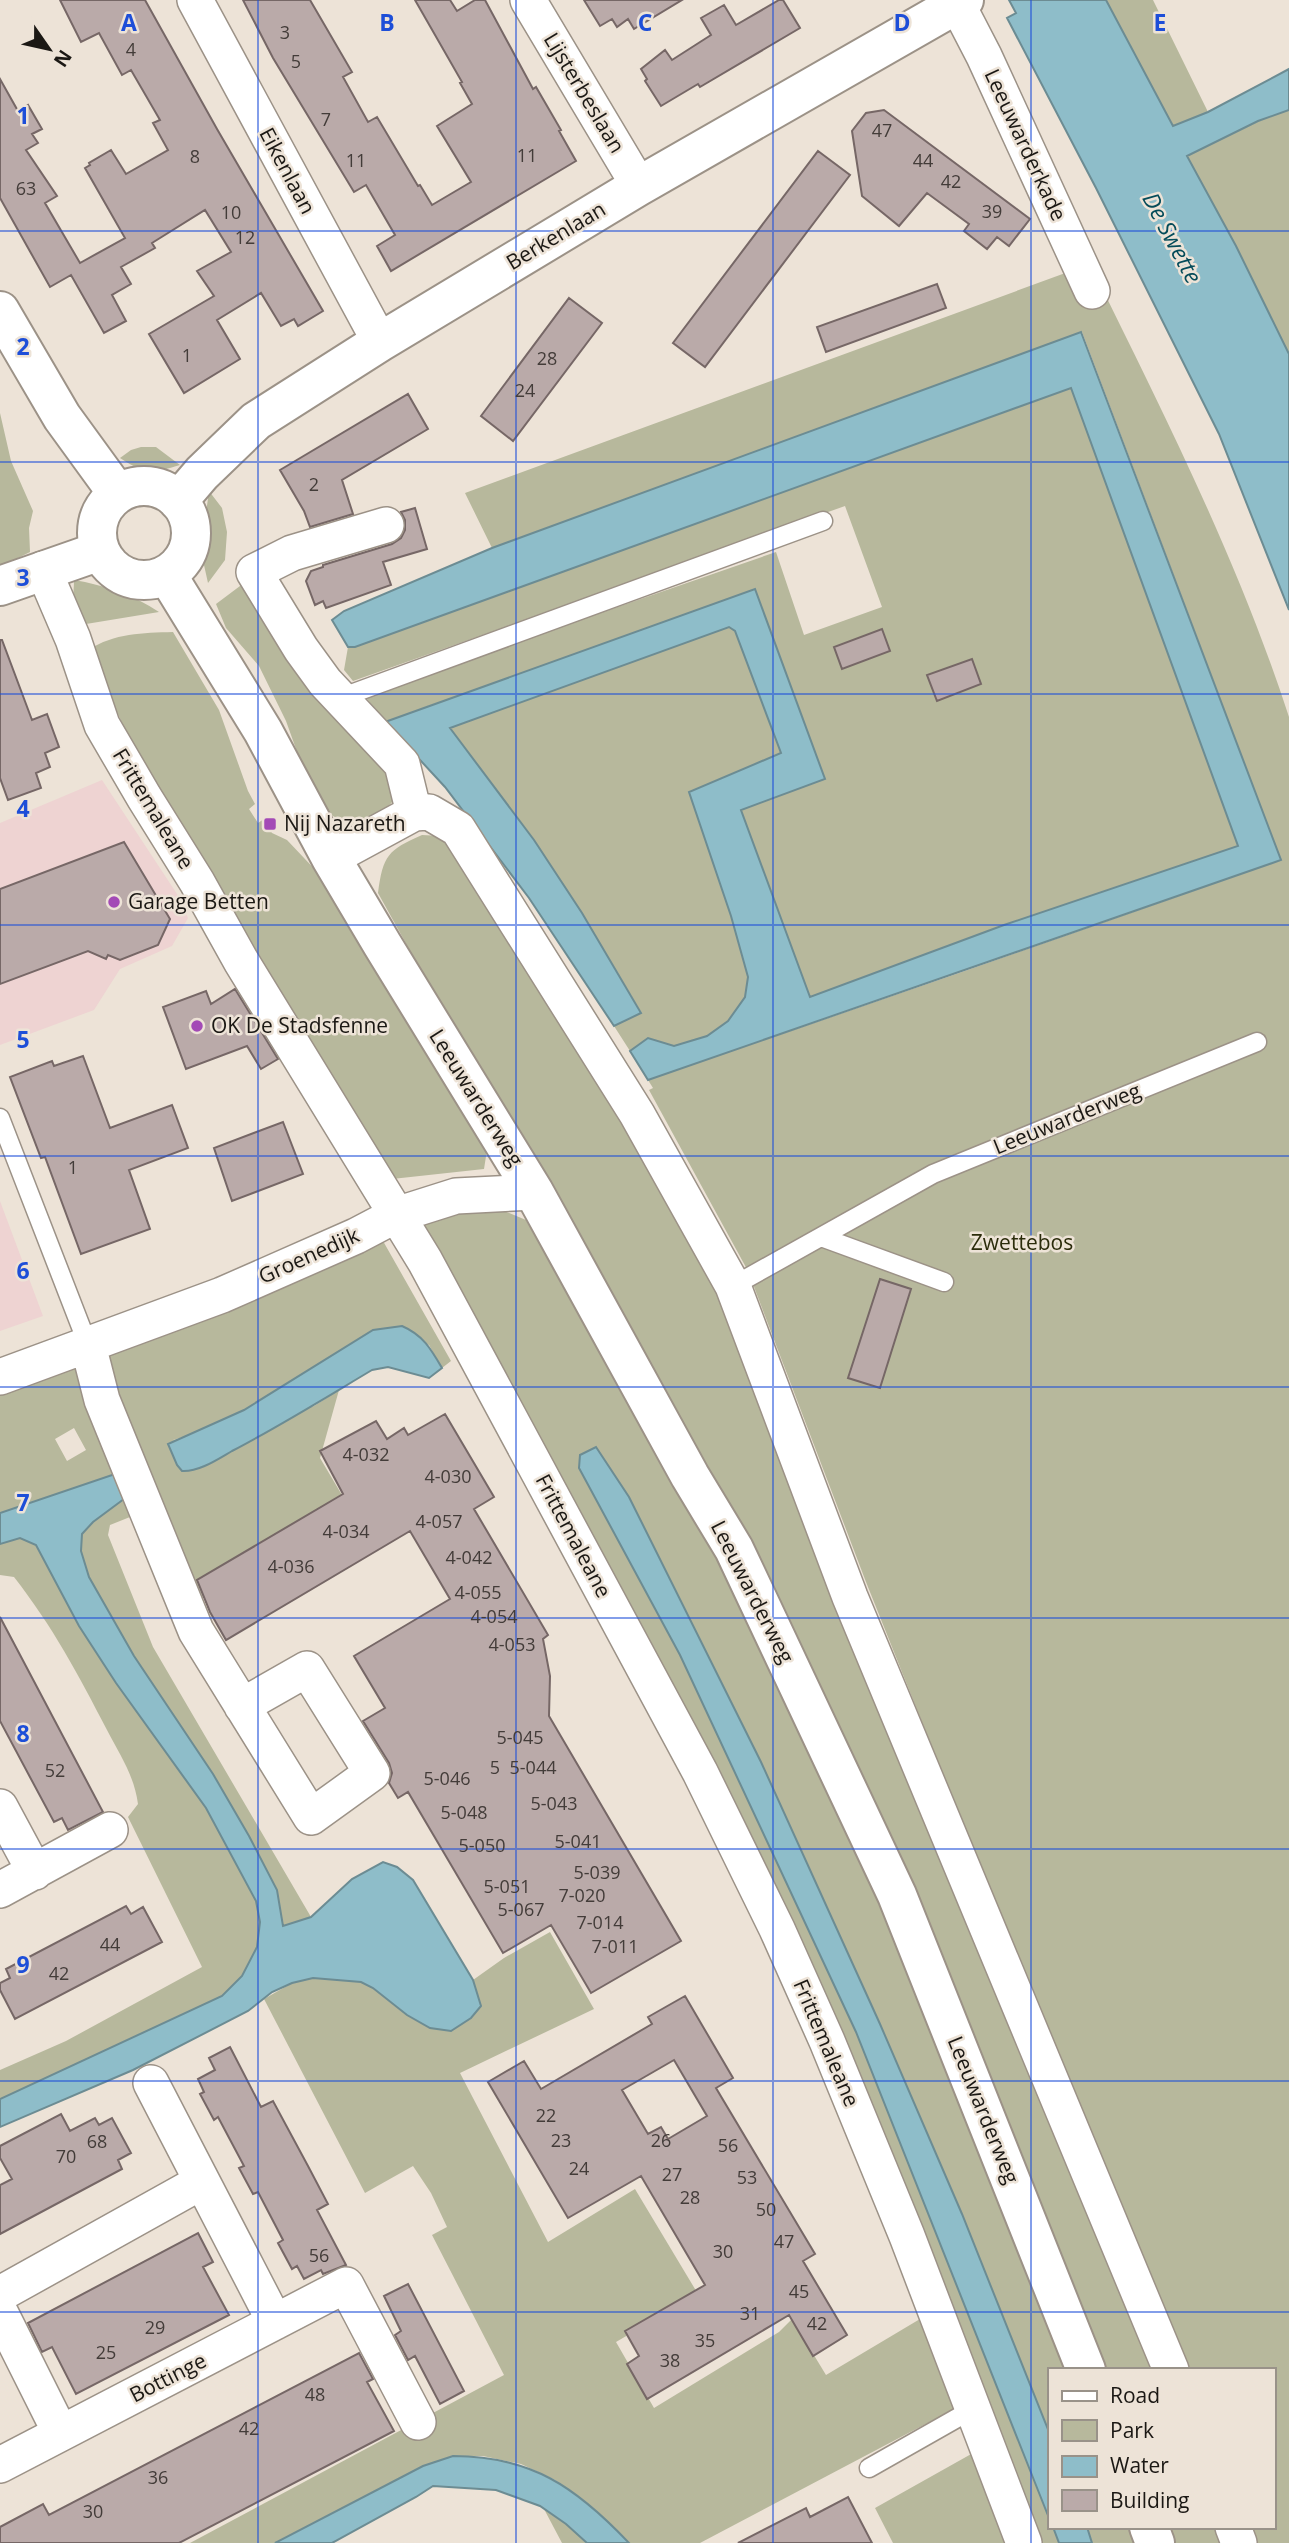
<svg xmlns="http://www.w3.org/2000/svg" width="1289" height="2543" viewBox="0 0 1289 2543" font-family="'Open Sans',sans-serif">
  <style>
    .industrial { fill: #eed3d2 }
    .green { fill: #b7b89c; fill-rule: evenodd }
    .water { fill: #8ebdc9; stroke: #6c8c93; stroke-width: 2 }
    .building { fill: #baaaa9; stroke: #766766; stroke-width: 2; fill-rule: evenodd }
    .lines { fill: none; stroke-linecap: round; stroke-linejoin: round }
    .service-casing { stroke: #9c9287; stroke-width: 21 }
    .minor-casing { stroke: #9c9287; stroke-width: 38 }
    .secondary-casing { stroke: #9c9287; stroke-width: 42 }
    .service { stroke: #fff; stroke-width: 18 }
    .minor { stroke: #fff; stroke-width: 35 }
    .secondary { stroke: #fff; stroke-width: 38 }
    .grid { fill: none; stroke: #1d4ed8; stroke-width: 2; stroke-opacity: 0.55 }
    .poi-dot { fill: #a34ab6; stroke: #ede3d7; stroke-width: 2.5 }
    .labels { text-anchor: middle; stroke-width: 5; stroke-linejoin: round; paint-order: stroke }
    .number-label { font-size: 18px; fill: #433c39 }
    .street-label { font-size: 21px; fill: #1b1814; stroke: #ede3d7 }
    .poi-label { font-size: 21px; fill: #1b1814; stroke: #ede3d7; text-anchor: start }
    .park-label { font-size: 21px; fill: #2b2c0b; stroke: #ede3d7 }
    .water-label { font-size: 23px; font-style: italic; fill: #054c5a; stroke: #ede3d7 }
    .grid-label { font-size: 23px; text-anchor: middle; font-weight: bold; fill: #1d4ed8; stroke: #ede3d7; stroke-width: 5; stroke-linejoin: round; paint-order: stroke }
  </style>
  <rect width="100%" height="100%" fill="#ede3d7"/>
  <!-- industrial -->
  <path class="industrial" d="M102,780l75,114 11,24 -16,28 -52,23 -26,41 -94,35v-222z
    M0,1201l43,115 -43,15z"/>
  <!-- green -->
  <path class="green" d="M1106,0h47l55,112 -35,14z
    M1289,110v244l-53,-108 -49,-90 72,-35z
    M1090,264c73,148 148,296 199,453v1826h-38l-7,-16h29v-157h-92l-315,-788 -118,-311 -99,-181 4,-2 -5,-8 314,-108 319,-112 -199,-528 -590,216 -27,-55z
    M1072,388l167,458 -235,79 -194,72 -70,-187 84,-32 -69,-188 -370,132 -21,-27 412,-143 28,83 78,-28 -37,-101 -492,175 -9,-11 4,-23h7z
    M0,413l11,48 22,50 -4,17 1,24 -30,15z
    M141,447h15l24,18c-28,9 -35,9 -60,-7l11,-8z
    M209,491l13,17 5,24 -2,28 -17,23 -4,-18 7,-30 -5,-22z
    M74,580c29,5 60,15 85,32l-73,12c-17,-8 -12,-28 -12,-44z
    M244,583l150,198 -1,20 -16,18 -19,5 -14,-2 -20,-11 -10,-12 -28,-78 -27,-55 -33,-38 -10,-24z
    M729,627l6,4 46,122 -92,39 42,124 17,61 -3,20 -17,24 -21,15 -33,10 -26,-8 -18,13 -16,-25 27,-14 -59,-99 -48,-73 -85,-112z
    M173,632l46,78 29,81 7,13 -6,5 9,14 6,-4 8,14 15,7 35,37 165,273 -3,19 -92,10 -11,-9 -256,-441 -37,-79c27,-17 54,-17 85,-18z
    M422,835l19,1 61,81 183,290 476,1163h-54l-192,-475 -440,-827 -97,-175c5,-38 10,-43 44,-58z
    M458,1206h34l34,14 199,354 59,123 99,213 185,460h-19v157h81l6,16h-98l-91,-238 -530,-1080z
    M383,1241l68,120 -9,7 -13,-23 -56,-15c-65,38 -126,89 -200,110l141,-34 25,-16 -19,68 32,54 -149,86 -42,-92 -60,-151z
    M73,1365l45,108 -118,40v-120zM74,1428l12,22 -19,11 -12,-22z
    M128,1496l7,19 -25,10 -2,10 45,112 158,270 -28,9 -6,-36 -28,-54 -36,-62 -79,-118 -45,-79 -8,-26 1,-17 11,-12z
    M20,1538l16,7 43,81 37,57 90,125 50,93 4,21 -3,25 -15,29 -20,20 -222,103v-29l66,-29 136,-74 -74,-150 10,-13c-4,-29 -18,-49 -31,-74 -29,-56 -54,-103 -93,-153l-14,-2v-31z
    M550,1932l44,77 -134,64 88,169 87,-53 63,105 -82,48 38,66 125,-76 13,-13 34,56 94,-56 34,90 -254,134h-71l-39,-37 -35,-26 -34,-16 -38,-8h-30l-30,10 -148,77h-85l314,-168 -72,-140 15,-8 -16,-34 -18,-27 -48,27 -101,-194 28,-16 21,-5 48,4 12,6 34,27 22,13 22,3 30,-25 -8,-26 31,-22z
    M973,2453l36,90h-116l-18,-35z
    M544,2509l22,15 21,19h-25z
    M1168,2527h55l6,16h-54z"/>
  <!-- water -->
  <path class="water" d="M1009,0h97l67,126 35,-14 81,-43v41l-31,11 -71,35 49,90 53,108v256l-70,-176 -123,-246 -89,-170 9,-5z
    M1081,332l200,528 -633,220 -18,-29 18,-13 26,8 33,-10 21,-15 17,-24 3,-20 -17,-61 -42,-124 92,-39 -46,-122 -6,-4 -279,101 84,112 48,73 59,100 -27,13 -85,-128 -84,-111 -60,-65 370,-133 70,190 -84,31 69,187 194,-72 234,-79 -167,-458 -716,259h-7l-16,-27 12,-9 148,-63z
    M402,1326c21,9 29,23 40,42l-13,10 -41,-11 -16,3c-47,28 -92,56 -140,81 -14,8 -33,21 -50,20l-5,-6 -9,-21 76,-34 129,-80z
    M596,1447l33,50 132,265 119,262 82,190 87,218v86l-193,-486 -176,-377 -101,-187 1,-13z
    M118,1473l10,23 -35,26 -11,12 -1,17 8,26 45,79 79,118 36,62 28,54 6,36 28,-9 41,-38 31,-17 14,5 16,13 60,100 8,26 -10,12 -20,13 -21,-3 -23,-13 -34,-27 -12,-6 -48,-4 -21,5 -20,9 -24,19 -115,59 -133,57v-28l222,-103 20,-20 15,-29 3,-25 -4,-21 -50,-93 -90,-125 -37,-57 -43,-81 -16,-7 -20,6v-31z
    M453,2456c78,0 123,31 176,87h-42l-21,-19 -26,-18 -44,-16 -63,-4 -17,11 -84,46h-57l148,-77z
    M1053,2527h34l5,16h-33z"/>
  <!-- building -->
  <path class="building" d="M60,0h85l72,129 106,182 -25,15 -4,-7 -13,7 -20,-33 -44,27 23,39 -56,34 -35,-59 65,-38 -17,-25 34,-19 -26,-42 -53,33 3,5 -34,19 10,17 -19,11 14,26 -22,12 -33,-58 -21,12 -50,-89v-119l18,32 10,-6 14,24 -10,5 6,9 -12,7 31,46 -12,7 35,60 45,-25 -40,-70 5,-3 -1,-2 22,-13 15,24 42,-24 -15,-27 7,-3 -29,-50 -9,5 -23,-42 -18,9z
    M243,0h67l42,72 -9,5 25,45 9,-5 41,69 2,-1 12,20 39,-23 -34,-56 35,-22 -12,-21 2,-1 -47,-82h35l7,11 18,-11h10l48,89 3,-2 25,43 -2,1 17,30 -185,110 -14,-25 18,-11 -29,-50 -12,7 -81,-134z
    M584,0h98l-48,29 -6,-10 -11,8 -5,-8 -12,7z
    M779,0h4l17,28 -100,59 -2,-3 -37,22 -16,-25 2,-2 -6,-10 24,-19 7,10 39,-25 -10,-17 23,-13 12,20z
    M884,110l146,109 -21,27 -12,-9 -10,12 -23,-18 5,-7 -42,-31 -28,33 -37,-30 -10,-65 14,-18z
    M818,151l32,24 -145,192 -32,-24z
    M937,284l9,24 -120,44 -9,-25z
    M569,298l33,25 -89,118 -32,-25z
    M408,394l20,35 -86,51 11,34 -43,13 -6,-16 -24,-41z
    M415,508l12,41 -44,13 8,23 -65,23 -3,-7 -8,4 -9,-24 5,-10 12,-4v-2l69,-21 9,-6 4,-8v-10l-4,-8z
    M882,629l8,22 -48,18 -8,-22z
    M0,640h2l30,80 15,-6 12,33 -14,6 5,14 -14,6 5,15 -33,12 -8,-22z
    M972,659l9,25 -44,17 -10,-26z
    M124,842l46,77 -12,26 -38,15 -12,-5 -2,4 -18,-8 -88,33v-95z
    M235,989l43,70 -17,10 -14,-23 -61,23 -23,-62 43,-16 5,13z
    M83,1056l27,72 62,-23 16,43 -59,22 21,59 -69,25 -36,-97 -4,1 -31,-81 42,-16 2,5z
    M283,1122l20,52 -71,27 -18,-53z
    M880,1279l31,10 -31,99 -32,-10z
    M445,1414l49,83 -20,12 74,126 -5,4 7,37 -1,40 132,225 -90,52 -40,-68 -48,28 -95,-161 -10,6 -9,-15 3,-10 -3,-10 -26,-42 22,-13 -31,-52 96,-57 -40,-68 -184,109 -16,-28 -13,-32 146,-86 -23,-43 56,-30 11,18 17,-11 4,7z
    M0,1617l103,195 -35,18 -6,-12 -8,4 -54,-101z
    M126,1906l5,8 12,-7 19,35 -147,77 -15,-29v-7l10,-5 -4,-9z
    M685,1996l48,82 -17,10 99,166 -12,7 44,74 -34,21 -24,-41 -142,84 -20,-35 12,-8 -14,-25 80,-46 -64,-109 -73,42 -80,-136 36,-21 17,28 111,-65 -4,-7zM674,2060l33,56 -39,23 -7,-12 -13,7 -26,-44z
    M230,2047l31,60 12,-6 35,65 20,38 -11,6 29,55 -23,9 -2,-4 -17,9 -7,-13 -5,3 -14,-26 5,-3 -25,-48 -5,2 -14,-26 5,-2 -26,-49 -4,3 -14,-26 4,-2 -6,-13 17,-9 -6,-12z
    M61,2114l9,17 25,-13 4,7 13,-7 19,35 -13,7 4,9 -122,65v-49l12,-6 -12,-21v-12z
    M198,2233l15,29 -10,5 26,48 -153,79 -24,-47 -10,5 -14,-29z
    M408,2284l56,107 -24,13 -25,-48 -7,4 -13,-25 6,-4 -17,-35z
    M359,2353l14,26 -6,3 27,49 -215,112h-179v-16l43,-23 6,11z
    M848,2497l24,46h-134l68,-35 4,9z"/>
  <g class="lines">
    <!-- service casing -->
    <g class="service-casing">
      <path id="service" d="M340,698l483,-177
        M0,1118l88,227
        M821,1237l123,45
        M733,1286l200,-112 324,-132
        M869,2468l104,-59"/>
    </g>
    <!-- minor casing -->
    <g class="minor-casing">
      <path id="minor" d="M195,0l185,342
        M528,0l111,186
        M955,0l29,56 108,235
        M386,525l-94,28 -38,19 47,77 24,33 77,82 12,49
        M43,569l30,70 29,86 42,72 53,85 44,79 184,300 275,511 77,157 50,112 80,195 117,307
        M331,858l83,-45 15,-1 29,17 179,285 96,172 117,311 321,773
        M88,1345l14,55 94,231 115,186 61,-44 -65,-104 -65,37
        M0,1377l222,-82 134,-59 40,-21 60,-19 78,-4
        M0,1807l35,65
        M0,1890l110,-60
        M151,2083l124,239
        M0,2294l201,-112
        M0,2312l60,120
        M0,2465l346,-180 72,137
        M1233,2527l6,16"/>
    </g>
    <!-- secondary casing -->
    <g class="secondary-casing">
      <path id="secondary" d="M0,311l62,106 56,77
        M97 533a47 47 0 1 1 94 0a47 47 0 1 1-94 0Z
        M178,501l24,-28 54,-52 124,-79 259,-156 325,-186
        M167,575l96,156 68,127 51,86 152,248 156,284 44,73 163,346 189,475
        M0,586l100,-35
        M1149,2527l6,16"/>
    </g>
    <!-- service -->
    <use href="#service" class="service"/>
    <!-- minor -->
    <use href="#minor" class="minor"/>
    <!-- secondary -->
    <use href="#secondary" class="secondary"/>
  </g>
  <!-- grid -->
  <path class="grid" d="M258,0v2543M516,0v2543M773,0v2543M1031,0v2543M0,231h1289M0,462h1289M0,694h1289M0,925h1289M0,1156h1289M0,1387h1289M0,1618h1289M0,1849h1289M0,2081h1289M0,2312h1289"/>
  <!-- markers -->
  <g class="poi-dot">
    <rect x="263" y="817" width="14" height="14" rx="3.5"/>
    <circle cx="114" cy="902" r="7"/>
    <circle cx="197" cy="1026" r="7"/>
  </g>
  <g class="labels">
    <!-- number labels -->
    <g class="number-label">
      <text x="285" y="39">3</text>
      <text x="131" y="56">4</text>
      <text x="296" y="68">5</text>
      <text x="326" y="126">7</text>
      <text x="882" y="137">47</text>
      <text x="527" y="162">11</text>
      <text x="195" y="163">8</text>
      <text x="356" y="167">11</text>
      <text x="923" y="167">44</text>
      <text x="951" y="188">42</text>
      <text x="26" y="195">63</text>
      <text x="992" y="218">39</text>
      <text x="231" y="219">10</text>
      <text x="245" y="244">12</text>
      <text x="187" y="362">1</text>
      <text x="547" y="365">28</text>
      <text x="525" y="397">24</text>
      <text x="314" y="491">2</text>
      <text x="73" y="1174">1</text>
      <text x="366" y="1461">4-032</text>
      <text x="448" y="1483">4-030</text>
      <text x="439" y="1528">4-057</text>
      <text x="346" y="1538">4-034</text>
      <text x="469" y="1564">4-042</text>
      <text x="291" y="1573">4-036</text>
      <text x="478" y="1599">4-055</text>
      <text x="494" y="1623">4-054</text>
      <text x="512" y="1651">4-053</text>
      <text x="520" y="1744">5-045</text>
      <text x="495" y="1774">5</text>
      <text x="533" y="1774">5-044</text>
      <text x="55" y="1777">52</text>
      <text x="447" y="1785">5-046</text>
      <text x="554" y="1810">5-043</text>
      <text x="464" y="1819">5-048</text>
      <text x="578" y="1848">5-041</text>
      <text x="482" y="1852">5-050</text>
      <text x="597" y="1879">5-039</text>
      <text x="507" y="1893">5-051</text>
      <text x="582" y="1902">7-020</text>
      <text x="521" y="1916">5-067</text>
      <text x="600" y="1929">7-014</text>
      <text x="110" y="1951">44</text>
      <text x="615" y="1953">7-011</text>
      <text x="59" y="1980">42</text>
      <text x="546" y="2122">22</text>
      <text x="561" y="2147">23</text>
      <text x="661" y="2147">26</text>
      <text x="97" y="2148">68</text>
      <text x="728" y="2152">56</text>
      <text x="66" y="2163">70</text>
      <text x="579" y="2175">24</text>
      <text x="672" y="2181">27</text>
      <text x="747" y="2184">53</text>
      <text x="690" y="2204">28</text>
      <text x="766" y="2216">50</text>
      <text x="784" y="2248">47</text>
      <text x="723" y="2258">30</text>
      <text x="319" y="2262">56</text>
      <text x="799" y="2298">45</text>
      <text x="750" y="2320">31</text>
      <text x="817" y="2330">42</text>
      <text x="155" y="2334">29</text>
      <text x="705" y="2347">35</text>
      <text x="106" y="2359">25</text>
      <text x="670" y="2367">38</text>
      <text x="315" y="2401">48</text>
      <text x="249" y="2435">42</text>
      <text x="158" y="2484">36</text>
      <text x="93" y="2518">30</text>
    </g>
    <!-- street labels -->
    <g class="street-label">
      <text transform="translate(584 93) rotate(59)" y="7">Lijsterbeslaan</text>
      <text transform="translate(1025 145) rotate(65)" y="7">Leeuwarderkade</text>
      <text transform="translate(287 171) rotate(62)" y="7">Eikenlaan</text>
      <text transform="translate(556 236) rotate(-31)" y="7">Berkenlaan</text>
      <text transform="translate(153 809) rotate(59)" y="7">Frittemaleane</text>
      <text transform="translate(476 1098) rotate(58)" y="7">Leeuwarderweg</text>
      <text transform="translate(1067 1119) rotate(-22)" y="7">Leeuwarderweg</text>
      <text transform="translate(309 1256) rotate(-24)" y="7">Groenedijk</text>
      <text transform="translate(573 1536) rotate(62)" y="7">Frittemaleane</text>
      <text transform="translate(752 1592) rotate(63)" y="7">Leeuwarderweg</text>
      <text transform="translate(826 2043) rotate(67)" y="7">Frittemaleane</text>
      <text transform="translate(983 2110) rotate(68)" y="7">Leeuwarderweg</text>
      <text transform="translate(168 2378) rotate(-27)" y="7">Bottinge</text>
    </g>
    <!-- poi labels -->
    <g class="poi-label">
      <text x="284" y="831">Nij Nazareth</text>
      <text x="128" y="909">Garage Betten</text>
      <text x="211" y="1033">OK De Stadsfenne</text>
    </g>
    <!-- park labels -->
    <g class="park-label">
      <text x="1022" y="1250">Zwettebos</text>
    </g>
    <!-- water labels -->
    <g class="water-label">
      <text transform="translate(1172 238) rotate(62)" y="8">De Swette</text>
    </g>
  </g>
  <g class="grid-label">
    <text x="129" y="31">A</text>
    <text x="387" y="31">B</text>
    <text x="645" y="31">C</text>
    <text x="902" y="31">D</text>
    <text x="1160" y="31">E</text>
    <text x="23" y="124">1</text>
    <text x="23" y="355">2</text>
    <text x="23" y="586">3</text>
    <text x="23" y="817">4</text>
    <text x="23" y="1048">5</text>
    <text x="23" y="1279">6</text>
    <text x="23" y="1511">7</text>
    <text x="23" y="1742">8</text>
    <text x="23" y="1973">9</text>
  </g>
  <!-- legend -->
  <rect x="1048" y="2368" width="228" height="161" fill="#ede3d7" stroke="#999289" stroke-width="2"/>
  <rect x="1062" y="2391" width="35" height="10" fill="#ffffff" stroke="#999289" stroke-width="2"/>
  <text x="1110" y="2403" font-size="21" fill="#1b1814">Road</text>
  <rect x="1062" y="2420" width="35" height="21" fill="#b7b89c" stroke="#999289" stroke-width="2"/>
  <text x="1110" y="2438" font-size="21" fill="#1b1814">Park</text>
  <rect x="1062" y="2456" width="35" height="21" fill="#8ebdc9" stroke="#999289" stroke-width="2"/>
  <text x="1110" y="2473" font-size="21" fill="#1b1814">Water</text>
  <rect x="1062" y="2490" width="35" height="21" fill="#baaaa9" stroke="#999289" stroke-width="2"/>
  <text x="1110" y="2508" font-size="21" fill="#1b1814">Building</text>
  <!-- north arrow -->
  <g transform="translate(49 49) rotate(124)" stroke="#ede3d7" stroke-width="5" paint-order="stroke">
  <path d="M0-5L12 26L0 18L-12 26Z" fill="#1b1814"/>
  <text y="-10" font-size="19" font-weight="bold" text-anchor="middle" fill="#1b1814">N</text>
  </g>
</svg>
